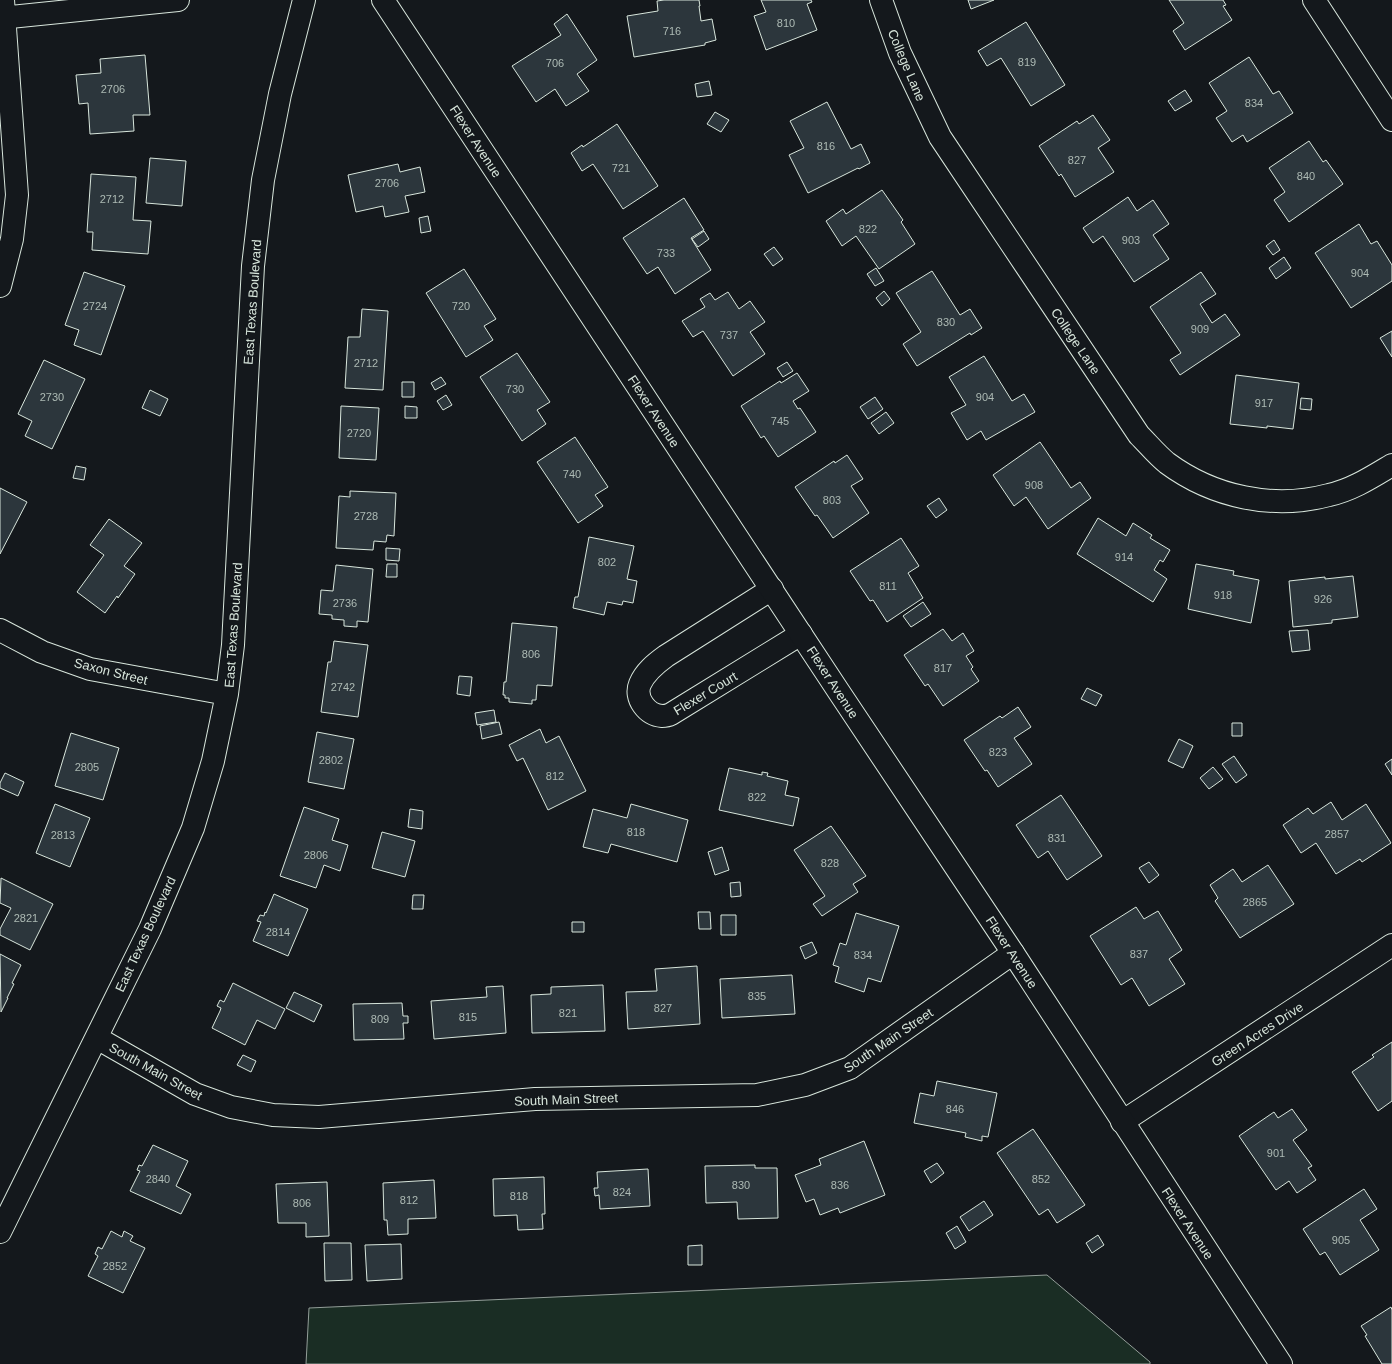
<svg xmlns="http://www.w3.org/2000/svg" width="1392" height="1364" viewBox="0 0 1392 1364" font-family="Helvetica,sans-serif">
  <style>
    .green { fill: #1a2d24; stroke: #939e99 }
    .building { fill: #2c363c; stroke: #d8e6dc }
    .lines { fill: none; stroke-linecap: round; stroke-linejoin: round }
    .street-casing { stroke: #d8e6dc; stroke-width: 24 }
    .secondary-casing { stroke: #d8e6dc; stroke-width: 24 }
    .street { stroke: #14181c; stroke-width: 22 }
    .secondary { stroke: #14181c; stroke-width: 22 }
    .labels { text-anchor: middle; stroke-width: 3; stroke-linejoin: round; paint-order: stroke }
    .number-label { font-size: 11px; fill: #adbab4 }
    .street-label { font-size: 13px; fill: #d8e6dc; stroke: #14181c }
  </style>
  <rect width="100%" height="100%" fill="#14181c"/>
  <!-- green -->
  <path class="green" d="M1047,1275l103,87v2h-844l3,-56z"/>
  <!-- building -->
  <path class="building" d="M664,0h35l1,6h-1l2,15 11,-2 4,21 -11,3v2l-71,12 -7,-41 31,-5 -1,-10z
    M761,0h50l1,2 -5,2 10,26 -51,20 -12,-34 12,-4z
    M968,0h26l-23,9z
    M1169,0h54l3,5 -3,1 9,14 -47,30 -12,-19 11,-8z
    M567,14l30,46 -20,14 12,17 -23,15 -11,-17 -19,13 -24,-36 49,-31 -7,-11z
    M1026,22l39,63 -34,21 -30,-48 -14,8 -9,-15z
    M145,55l5,60h-17l1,16 -44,3 -2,-31 -9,1 -3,-29 25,-2 -1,-14z
    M1249,57l24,37 6,-3 14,22 -46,29 -4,-7 -11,7 -16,-24 11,-7 -18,-28z
    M709,81l3,14 -15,2 -2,-13z
    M1185,90l7,11 -17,10 -7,-10z
    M827,102l24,47 10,-5 9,19 -11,6 -1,-1 -50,25 -19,-38 15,-7 -14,-27z
    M715,112l14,8 -8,12 -14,-8z
    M1093,115l17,25 -12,8 16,24 -39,25 -14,-23 -2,2 -20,-30 38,-25 2,3z
    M617,124l41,62 -35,23 -30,-45 -11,7 -11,-18 11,-8 1,2z
    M1309,141l14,21 3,-2 17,24 -54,38 -15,-22 11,-8 -16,-24z
    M150,158l36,3 -4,45 -36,-3z
    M398,164l2,8 20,-5 5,25 -20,4 4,16 -24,5 -2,-11 -27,6 -8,-37z
    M91,174l45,3 -3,43 18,1 -3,33 -56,-4 1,-18h-6z
    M882,190l21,30 -2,2 14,22 -36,25 -23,-33 -14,10 -16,-25 17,-12 3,5z
    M1128,197l9,14 16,-11 16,24 -16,11 16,24 -35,23 -31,-46 -10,7 -10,-15z
    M684,198l20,32 -13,8 20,32 -36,24 -17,-27 -11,7 -24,-36z
    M428,216l3,15 -10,2 -2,-15z
    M1359,224l12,20 6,-3 15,24v16l-41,27 -36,-55z
    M704,231l5,8 -11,8 -6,-8z
    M1274,240l6,10 -7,5 -7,-9z
    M774,247l9,12 -10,7 -9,-12z
    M1284,257l7,11 -15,11 -7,-11z
    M876,268l8,13 -9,5 -8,-12z
    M464,269l32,50 -12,7 9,14 -27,17 -40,-64z
    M932,271l28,44 10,-6 12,19 -11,7 -1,-2 -53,33 -14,-22 18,-12 -25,-39z
    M84,272l41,14 -24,69 -27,-10 5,-15 -14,-5z
    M1201,272l15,22 -16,10 12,19 13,-9 15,21 -60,40 -10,-15 11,-7 -31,-46z
    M884,291l6,8 -8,7 -6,-8z
    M728,292l11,17 11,-8 15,21 -15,10 15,22 -32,22 -30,-45 -10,6 -11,-16 23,-14 -5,-8 10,-6 5,7z
    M362,309l26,2 -5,79 -38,-2 3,-51h12z
    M1392,331v26l-12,-19z
    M517,353l33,49 -13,8 9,14 -24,17 -42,-64z
    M984,356l28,45 12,-7 11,18 -49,28 -5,-9 -14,9 -16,-27 15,-8 -17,-28z
    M44,360l41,19 -33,70 -27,-13 7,-15 -14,-7z
    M787,362l6,9 -10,6 -6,-9z
    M797,373l12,18 -16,10 5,8 2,-1 16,24 -38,25 -14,-21 -3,2 -20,-32 39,-25 1,2z
    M1236,375l63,8 -6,46 -26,-3v2l-37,-4z
    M441,377l5,7 -11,6 -4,-7z
    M402,382h12v15h-12z
    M150,390l18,9 -8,17 -18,-8z
    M446,395l6,10 -9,5 -6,-9z
    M875,397l8,12 -15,10 -8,-12z
    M1301,398l11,1 -1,11 -11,-1z
    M341,406l38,2 -3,52 -37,-2z
    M405,406l12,1v11h-12z
    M886,412l8,11 -15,11 -8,-11z
    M575,437l33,50 -13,8 8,11 -25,17 -41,-61z
    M1040,442l31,46 9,-6 11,16 -43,31 -22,-32 -12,9 -21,-31z
    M847,455l16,24 -12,7 18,27 -36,25 -16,-23 -2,1 -20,-29 39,-26 1,2z
    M76,466l10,2 -2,12 -11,-2z
    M0,488l27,14 -27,52z
    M350,491l46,2 -2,43 -7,-1 -1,7 -12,-1 -1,9 -37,-2 3,-52 11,1z
    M939,498l8,12 -11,8 -9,-12z
    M1098,518l28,18 7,-13 19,12 -2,3 20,12 -7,12 -3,-2 -6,10 13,9 -14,23 -76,-48z
    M109,519l33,24 -18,23 11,8 -17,24 -1,-2 -12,17 -28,-21 27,-37 -14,-10z
    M589,537l45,9 -7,33 10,2 -4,22 -10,-2 -1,4 -15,-3 -3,13 -31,-7 2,-11h3z
    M901,538l18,28 -11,7 15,25 -36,24 -14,-22 -3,1 -20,-30z
    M386,548l14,1 -1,12 -13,-1z
    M387,564h10v13h-11z
    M1196,564l38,7 -1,4 26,5 -8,43 -63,-14z
    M336,565l37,4 -5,53 -11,-1v6l-13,-1v-6l-12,-1v-4l-13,-1 2,-24 12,1z
    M1353,576l5,41 -26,3v3l-39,4 -4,-46 36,-4v2z
    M923,602l8,12 -20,13 -8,-11z
    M512,623l45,4 -5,59 -15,-1 -1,15h-4v4l-23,-2v-4h-4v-3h-2l1,-13h2z
    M943,629l9,12 11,-8 11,18 -8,5 7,11 -2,2 8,12 -36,25 -15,-22 -3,2 -21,-31z
    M1308,630l2,20 -18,2 -3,-21z
    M334,641l34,4 -10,72 -37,-5 7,-50h3z
    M459,676l13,1 -2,19 -13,-2z
    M1087,688l15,7 -6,11 -15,-7z
    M1018,707l13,20 -17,11 18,26 -34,23 -11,-17 -2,1 -21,-31 36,-24 2,2z
    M494,710l2,12 -19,3 -2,-12z
    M499,722l3,12 -20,5 -2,-13z
    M1232,723h10v13h-10z
    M540,729l6,14 13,-7 27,55 -38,19 -25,-52 -6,3 -8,-16z
    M317,732l37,7 -10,50 -36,-7z
    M71,733l48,15 -16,52 -48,-14z
    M1179,739l14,7 -10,22 -15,-7z
    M1234,756l13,19 -11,8 -14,-19z
    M1392,759v16l-7,-11z
    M1213,767l10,12 -14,10 -9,-11z
    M729,768l33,7v-3l6,1 -1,3 21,5 -3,14 14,3 -6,28 -74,-16z
    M5,773l19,9 -6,14 -18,-8v-5z
    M1061,795l41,61 -35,24 -19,-29 -10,7 -22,-33z
    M1331,802l11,18 24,-16 25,39 -29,19 -2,-3 -24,15 -20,-31 -15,10 -18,-28 25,-17 5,6z
    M55,804l35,14 -20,49 -34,-14z
    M631,804l57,16 -11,42 -66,-18 -3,9 -25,-6 10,-38 34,9z
    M304,807l35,12 -7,21 16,5 -8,26 -16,-6 -8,23 -36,-12z
    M410,809l13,2 -1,18 -14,-2z
    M831,826l35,50 -13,8 5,8 -36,24 -9,-12 12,-8 -31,-46z
    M382,832l33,9 -10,36 -33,-9z
    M722,847l7,23 -14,5 -7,-23z
    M1149,862l10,13 -10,8 -10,-15z
    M1268,865l26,39 -54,34 -25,-37 3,-3 -8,-13 23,-16 9,13z
    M1,878l52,26 -23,46 -30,-15v-6l11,-21 -11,-5z
    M740,882l1,14 -10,1 -1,-14z
    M274,894l34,15 -20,47 -35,-15 8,-19 -4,-1 3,-6 4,1 1,-4 1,1z
    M413,895h11l-1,14h-11z
    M1136,907l8,12 14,-8 24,39 -13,9 16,25 -36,22 -17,-28 -11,7 -31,-49z
    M698,912h12l1,17h-12z
    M856,913l43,13 -18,56 -13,-4 -4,14 -29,-10 4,-15 -6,-2 7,-22 6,2z
    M721,915h15v20h-15z
    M572,922h12v10h-12z
    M812,942l5,11 -12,6 -5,-12z
    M0,954l21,11 -9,18 2,1 -7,14h1l-7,14z
    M697,966l3,58 -72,5 -2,-37 31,-1 -2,-22z
    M792,975l3,39 -73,4 -2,-39z
    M233,983l52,26 -10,20 -18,-9 -12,25 -33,-17 8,-17 1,-3 -4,-2 3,-6 4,2z
    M603,985l2,46 -73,2 -1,-38 20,-1v-7z
    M503,986l3,47 -72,6 -3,-38 56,-4 -1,-10z
    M294,992l28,13 -8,17 -28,-14z
    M402,1003l1,13h5v7h-5l1,16 -50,1 -1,-36z
    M1392,1042v59l-14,10 -26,-39 22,-15 -2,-2z
    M243,1055l13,6 -5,11 -14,-7z
    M937,1081l60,12 -9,44 -6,-1v5l-17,-4 1,-4 -52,-10 6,-30 14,3z
    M1292,1109l15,21 -14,10 19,26 -4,2 8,12 -19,13 -8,-12 -13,9 -37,-54 35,-24 4,6z
    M1033,1129l52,76 -28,18 -9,-14 -9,6 -42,-62z
    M864,1141l21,54 -45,18 -2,-5 -18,7 -6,-16 -8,3 -11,-27 26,-10 -2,-6z
    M153,1145l35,16 -12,25 15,8 -10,20 -51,-23 10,-20 -3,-1 2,-5 3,1z
    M937,1163l7,10 -13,10 -7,-12z
    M755,1165v3h22l1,50 -40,1 -1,-17 -31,1 -1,-37z
    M648,1169l2,37 -50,3 -1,-14 -4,1 -1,-8h4l-1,-16z
    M544,1177l1,37h-3l1,15 -25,1 -1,-15 -23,1 -1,-37z
    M434,1180l2,38 -28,1v15l-20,1 -1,-15h-3l-1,-37z
    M327,1182l2,54 -23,1v-14h-28l-2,-39z
    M1364,1189l13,20 -17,11 19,30 -39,25 -15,-23 -5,3 -17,-26z
    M984,1201l9,14 -24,16 -9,-14z
    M957,1226l9,16 -11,7 -9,-16z
    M111,1231l11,6 2,-6 9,5 -3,5 15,7 -22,45 -35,-17 10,-20 -3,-2 3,-7 4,2z
    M1098,1235l6,10 -12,8 -6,-10z
    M324,1243h27l1,37 -27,1z
    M401,1244l1,35 -35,2 -2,-36z
    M702,1245v20h-14v-19z
    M1391,1307l1,3v54h-10l-17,-28 2,-1 -6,-9z"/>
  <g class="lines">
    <!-- street casing -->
    <g class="street-casing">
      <path id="street" d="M881,0l19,53 40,84 199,298c9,9 18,20 28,28 46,34 106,47 162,32 23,-5 43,-18 63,-30
        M1314,0l78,120
        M0,18l178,-18
        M0,286l12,-47 5,-44 -14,-195
        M772,589l-106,67c-11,8 -21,16 -26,28 -6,14 7,31 22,32 3,0 7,-1 9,-2l130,-80
        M0,630l42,22 48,17 137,25
        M97,1038l98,56 36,13 42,8 46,2 216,-18 222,-4 48,-10 45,-17 163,-115
        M1122,1122l270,-177
        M0,1232l150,-303 43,-101 20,-67 14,-67 6,-49 20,-379 10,-86 17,-86 24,-94"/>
    </g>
    <!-- secondary casing -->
    <g class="secondary-casing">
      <path id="secondary" d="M383,0l456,692 174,261 268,411"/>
    </g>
    <!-- street -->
    <use href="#street" class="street"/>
    <!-- secondary -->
    <use href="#secondary" class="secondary"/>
  </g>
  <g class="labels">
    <!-- number labels -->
    <g class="number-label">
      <text x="786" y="27">810</text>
      <text x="672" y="35">716</text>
      <text x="1027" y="66">819</text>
      <text x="555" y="67">706</text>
      <text x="113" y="93">2706</text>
      <text x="1254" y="107">834</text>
      <text x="826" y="150">816</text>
      <text x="1077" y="164">827</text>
      <text x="621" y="172">721</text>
      <text x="1306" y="180">840</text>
      <text x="387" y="187">2706</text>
      <text x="112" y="203">2712</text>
      <text x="868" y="233">822</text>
      <text x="1131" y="244">903</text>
      <text x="666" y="257">733</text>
      <text x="1360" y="277">904</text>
      <text x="95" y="310">2724</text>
      <text x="461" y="310">720</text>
      <text x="946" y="326">830</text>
      <text x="1200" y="333">909</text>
      <text x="729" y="339">737</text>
      <text x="366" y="367">2712</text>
      <text x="515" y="393">730</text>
      <text x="52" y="401">2730</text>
      <text x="985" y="401">904</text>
      <text x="1264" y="407">917</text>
      <text x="780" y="425">745</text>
      <text x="359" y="437">2720</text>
      <text x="572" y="478">740</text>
      <text x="1034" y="489">908</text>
      <text x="832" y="504">803</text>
      <text x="366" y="520">2728</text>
      <text x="1124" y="561">914</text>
      <text x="607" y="566">802</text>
      <text x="888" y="590">811</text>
      <text x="1223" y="599">918</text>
      <text x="1323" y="603">926</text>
      <text x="345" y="607">2736</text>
      <text x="531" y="658">806</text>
      <text x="943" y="672">817</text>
      <text x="343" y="691">2742</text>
      <text x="998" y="756">823</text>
      <text x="331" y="764">2802</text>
      <text x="87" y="771">2805</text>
      <text x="555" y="780">812</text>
      <text x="757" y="801">822</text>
      <text x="636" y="836">818</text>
      <text x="1337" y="838">2857</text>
      <text x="63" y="839">2813</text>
      <text x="1057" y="842">831</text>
      <text x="316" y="859">2806</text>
      <text x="830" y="867">828</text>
      <text x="1255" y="906">2865</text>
      <text x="26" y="922">2821</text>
      <text x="278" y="936">2814</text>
      <text x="1139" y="958">837</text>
      <text x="863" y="959">834</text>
      <text x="757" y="1000">835</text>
      <text x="663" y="1012">827</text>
      <text x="568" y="1017">821</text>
      <text x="468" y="1021">815</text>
      <text x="380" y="1023">809</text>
      <text x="955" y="1113">846</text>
      <text x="1276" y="1157">901</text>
      <text x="158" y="1183">2840</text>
      <text x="1041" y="1183">852</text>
      <text x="741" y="1189">830</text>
      <text x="840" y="1189">836</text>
      <text x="622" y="1196">824</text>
      <text x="519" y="1200">818</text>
      <text x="409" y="1204">812</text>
      <text x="302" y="1207">806</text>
      <text x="1341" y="1244">905</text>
      <text x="115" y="1270">2852</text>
    </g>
    <!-- street labels -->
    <g class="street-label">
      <text transform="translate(907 65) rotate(67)" y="5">College Lane</text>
      <text transform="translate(476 141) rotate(57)" y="5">Flexer Avenue</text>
      <text transform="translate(252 302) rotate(-86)" y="5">East Texas Boulevard</text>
      <text transform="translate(1076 341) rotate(56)" y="5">College Lane</text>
      <text transform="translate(654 411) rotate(57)" y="5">Flexer Avenue</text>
      <text transform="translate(233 625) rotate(-86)" y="5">East Texas Boulevard</text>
      <text transform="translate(111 671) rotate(14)" y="5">Saxon Street</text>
      <text transform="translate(833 682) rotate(57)" y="5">Flexer Avenue</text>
      <text transform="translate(705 693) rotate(-31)" y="5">Flexer Court</text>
      <text transform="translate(145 934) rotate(-65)" y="5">East Texas Boulevard</text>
      <text transform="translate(1012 952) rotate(57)" y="5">Flexer Avenue</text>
      <text transform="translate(1257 1034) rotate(-33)" y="5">Green Acres Drive</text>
      <text transform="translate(888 1040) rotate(-34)" y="5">South Main Street</text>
      <text transform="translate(156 1071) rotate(29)" y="5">South Main Street</text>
      <text transform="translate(566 1099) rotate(-2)" y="5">South Main Street</text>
      <text transform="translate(1188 1223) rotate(57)" y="5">Flexer Avenue</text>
    </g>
  </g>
</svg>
